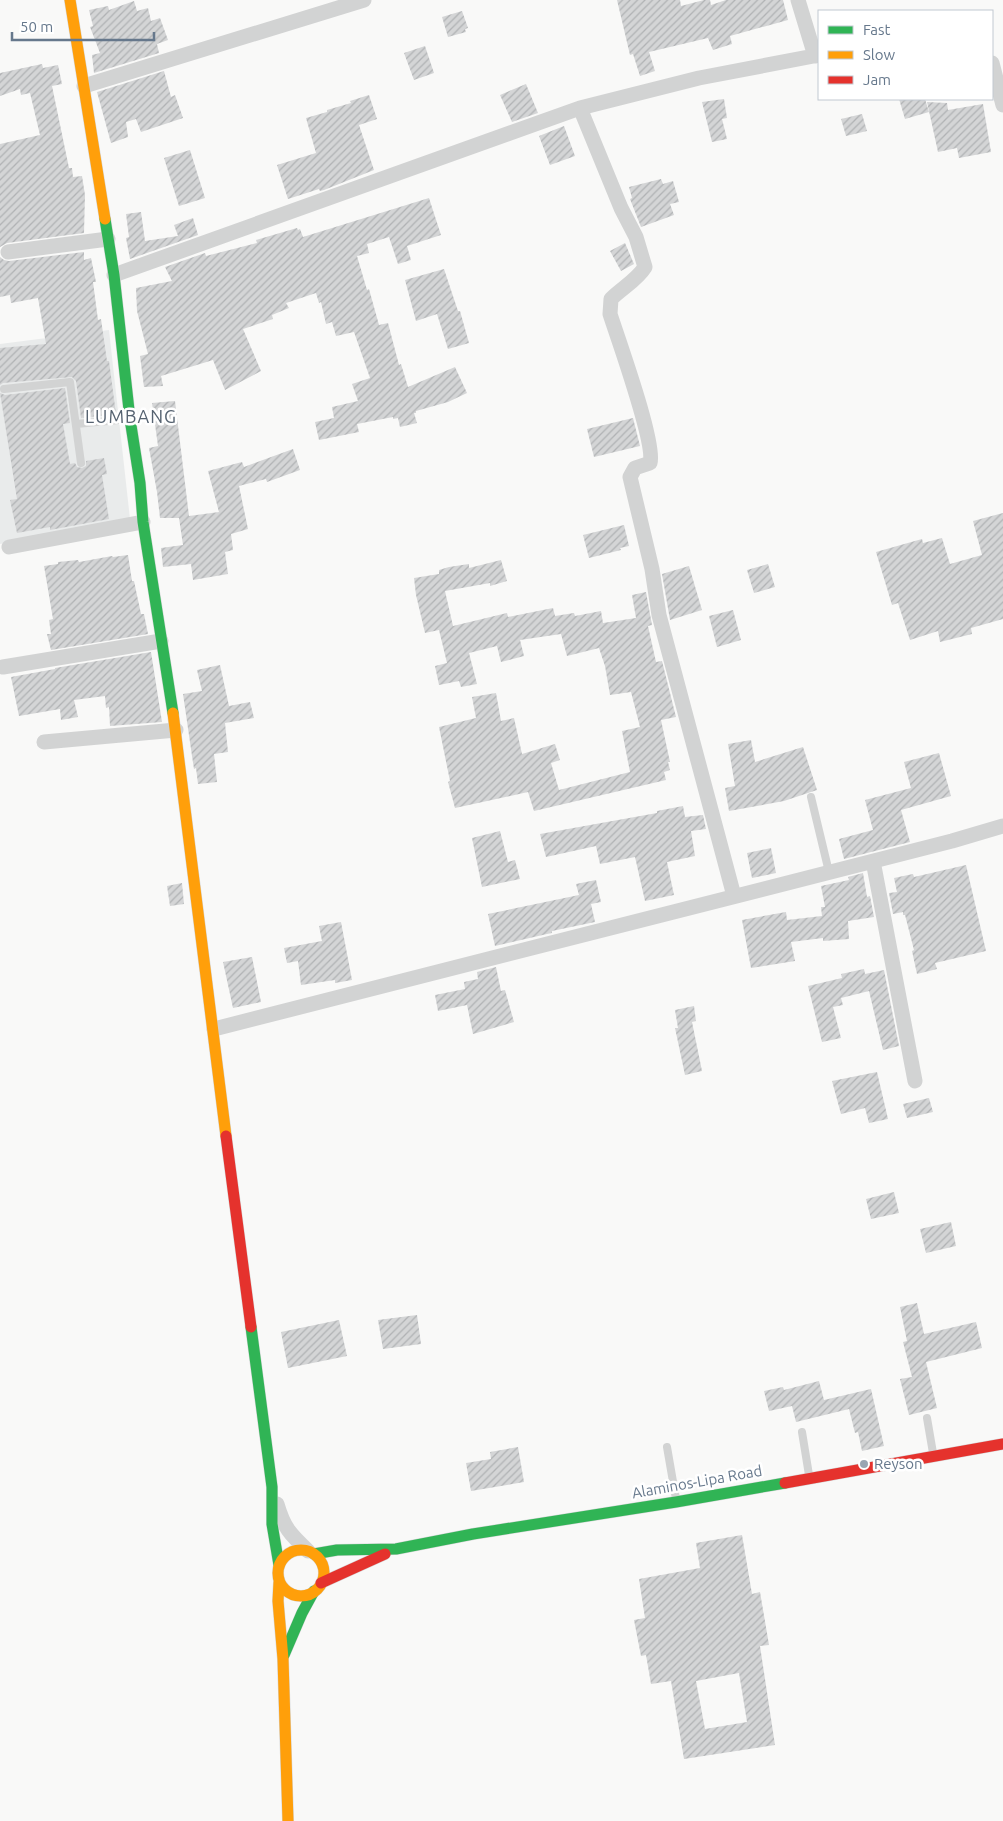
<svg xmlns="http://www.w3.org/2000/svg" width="1003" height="1821" viewBox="0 0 1003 1821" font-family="Ubuntu,sans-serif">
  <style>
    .built { fill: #e9ebeb }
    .building { fill: url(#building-hatch); fill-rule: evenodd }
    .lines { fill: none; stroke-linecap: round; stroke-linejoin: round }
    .fast-casing { stroke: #d6d7d8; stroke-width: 12 }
    .slow-casing { stroke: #d6d7d8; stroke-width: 12 }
    .jam-casing { stroke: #d6d7d8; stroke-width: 12 }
    .lane { stroke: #d2d3d3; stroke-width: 8 }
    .street { stroke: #d2d3d3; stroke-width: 15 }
    .fast { stroke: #30b455; stroke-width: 11 }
    .slow { stroke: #ff9f0a; stroke-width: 11 }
    .jam { stroke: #e5322d; stroke-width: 11 }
    .poi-dot { fill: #99a5b2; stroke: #fff; stroke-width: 2 }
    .labels { text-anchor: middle; stroke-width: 5; stroke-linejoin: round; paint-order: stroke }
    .poi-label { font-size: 15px; fill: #66788c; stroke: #fff; text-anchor: start }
    .street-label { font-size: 15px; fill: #66788c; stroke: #fff }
    .quarter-label { font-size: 18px; letter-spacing: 1px; fill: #556270; stroke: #fff }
  </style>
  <defs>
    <pattern id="building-hatch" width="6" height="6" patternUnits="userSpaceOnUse" patternTransform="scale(1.25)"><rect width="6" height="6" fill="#d4d5d6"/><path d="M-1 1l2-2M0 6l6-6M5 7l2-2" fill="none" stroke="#b0b2b4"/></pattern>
  </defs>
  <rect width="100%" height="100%" fill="#f9f9f8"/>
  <!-- built -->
  <path class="built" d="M109,330l21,189 -130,25v-200z"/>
  <!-- building -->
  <path class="building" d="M617,0h63l1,6 23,-6h6l1,5 15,-5h57l5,20 -58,16 2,8 -19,6 -5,-12 -59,14 6,19 -15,5 -7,-22 -3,1z
    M134,1l3,10 11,-3 3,13 9,-3 8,22 -11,4 2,9 -65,20 -2,-18 8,-2 -10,-26 3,-1 -4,-16 19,-4 1,4z
    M462,11l6,17 -3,1 1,3 -18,5 -6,-20z
    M425,46l9,27 -20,7 -10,-27z
    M42,64l1,4 15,-3 4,19 -10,2 17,82h3l1,9 9,-1 3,19 -1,38 -77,10 -7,4v-103l40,-9 -10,-42 -9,2 -1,-6 -20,7v-23z
    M164,71l7,26 4,-2 8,23 -42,14 -5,-13 -10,3 2,15 -17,6 -14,-51z
    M526,84l12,29 -26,9 -12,-27z
    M369,95l8,24 -18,6 15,45 -50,20 -4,1 -1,-2 -31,10 -11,-34 39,-12 -10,-35 21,-6v-2l24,-7 -1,-2z
    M724,99l3,19 -5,1 5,20 -15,3 -10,-40z
    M899,99h26l4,13 -24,7z
    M927,102l20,1 1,7 35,-6 8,48 -32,6 -2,-10 -19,4z
    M862,114l5,17 -21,5 -5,-17z
    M564,126l11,30 -25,9 -11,-29z
    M190,150l15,48 -26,8 -15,-48z
    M661,179l2,5 10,-3 6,21 -9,2 4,11 -33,12 -11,-28 2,-1 -3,-11z
    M429,198l12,37 -34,11 4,14 -13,4 -9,-27 -22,7 2,9 -12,3 10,34 2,-1 10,36 9,-2 11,42 2,-1 7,23 47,-20 12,26 -19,9 -32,9v2h-2l3,10 -17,4 -2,-9 -5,1v-2l-36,7 2,8 -40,8 -4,-18 19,-4 -2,-11 26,-6 -6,-17 18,-6 -16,-46 -18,4 -4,-14 -6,2 -5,-22 -2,1 -3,-10 -30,10 3,5 -17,7 1,4 -30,10 18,42 -36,19 -12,-30 -52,16 2,10 -19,1 -4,-31 8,-2 -11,-43 -1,-23 36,-7 -7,-14 40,-14 1,3 51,-13 -1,-3 41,-12 1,2 2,-1 3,8z
    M141,212l4,29 33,-5 -4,-11 19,-7 5,17 -68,24 -4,-21 3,-1 -3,-23z
    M625,243l9,21 -13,7 -11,-20z
    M84,252v8l7,-2 5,24h-3l5,38 3,-1 6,42h2l7,53 -35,4 -5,-37 -4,-4 -69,6 -3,2v-37l46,-4 -8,-46 -27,5 -1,-8 -10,2v-40l4,3 5,1z
    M444,269l14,42h2l9,32 -21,6 -11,-35 -21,7 -11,-41z
    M65,388l5,35 -7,1 7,40 5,-1 2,4 5,1 4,-2v-5l18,-3 3,16 -5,1 7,44 -59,11v-3l-33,6 -7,-33 7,-1 -17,-106 5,2z
    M175,401l14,115 30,-4 -11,-41 34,-9 2,5 49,-18 7,21 -33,12 -1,-3 -27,7 9,43 -17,5 2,16 -8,2 3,22 -35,6 -2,-16 -28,3 -2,-19 22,-3 -4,-27h-19l-3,-26 -8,-44 9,-2 -6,-43z
    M633,418l7,28 -46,11 -7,-28z
    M1003,513v106l-32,9 1,6 -32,8 -2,-11 -28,9 -12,-37 -6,2 -16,-53 46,-13 1,4 19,-5 8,26 32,-9 -9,-34z
    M624,525l5,21 -9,2 1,2 -32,8 -6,-23z
    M128,555l4,26h2l7,33h3l4,20 -97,16 -4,-16h4l-2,-14 4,-1 -9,-53 14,-2v-2l20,-2 1,2 33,-6 1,1z
    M501,560l6,21 -17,5v-3l-45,8 8,35 54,-13 1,4 45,-9 2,8 19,-3 1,3 26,-5 2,12 33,-5 -4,-23 14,-3 6,33 -4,1 8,36 6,-1 14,56 -15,3 9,42h-2l2,8 -6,2 2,8 -132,31 -6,-19 -73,16 -7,-26 2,-1 -11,-54 37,-9 -4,-21 24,-4 5,28 13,-3 8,36 33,-10 5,16 -9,3 8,27 71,-18 -8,-41 18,-4 -9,-35 -21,3 -5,-29 -6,-18 -32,8 -6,-22 -41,6 4,16 -23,6 -4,-16 -28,7 8,31 -16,3 -2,-6 -20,4 -4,-19 12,-3 -8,-33 -14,3 -9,-38 -2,-17 25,-4v-4l10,-3 20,-3v4z
    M768,564l7,23 -21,6 -7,-23z
    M689,566l13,44 -32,10 -8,-46z
    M733,610l8,30 -24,7 -8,-31z
    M151,652l11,70 -52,4 -1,-19 -3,1 -1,-12 -31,4 4,17 -17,3 -1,-11 -41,7 -8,-39 44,-8v-1z
    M220,665l9,41 21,-4 4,16 -29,5 3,29 -14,2 3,28 -19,2 -2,-16 -2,1 -2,-13 -9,-62 19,-3 -5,-21z
    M751,740l4,22 48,-15 14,43 -33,11 -55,10 -4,-23 10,-2 -7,-42z
    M939,753l12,43 -50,14 9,32 -66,17 -5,-20 34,-9 -8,-30 46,-12 -7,-26z
    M683,806l2,11 18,-2 3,14 -15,2 4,25 -28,6 7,33 -29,6 -10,-44 -35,7 -4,-18 -50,11 -6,-23 117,-21v-2z
    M500,831l8,31 7,-2 5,19 -38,8 -10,-49z
    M771,848l5,25 -24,5 -5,-25z
    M966,865l20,86 -51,12 2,6 -20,5 -5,-23 2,-1 -9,-35h-2v-3l-10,2 -4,-21 8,-1 -3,-14 19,-4 1,3z
    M863,873l4,24 3,-1 4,21 -26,4 1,18 -26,2v-3l-32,4 4,19 -44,7 -9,-48 44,-8 1,8 35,-4 -1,-9h4l-4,-21 28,-6 -1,-3z
    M596,880l5,22 -10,2 4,18 -43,9v2l-5,1 -52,12 -7,-32 91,-19 -3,-11z
    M182,883l2,21 -14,2 -3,-20z
    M341,922l11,58 -17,3v-3l-34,5 -3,-24 -11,2 -3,-15 38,-7 -3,-15z
    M252,957l9,45 -28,6 -10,-46z
    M496,967l5,24 4,-1 9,32 -41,12 -6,-29 -29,6 -3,-16 30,-6 -1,-7 14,-3 -1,-7z
    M864,969l1,5 19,-4 15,76 -16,4 -14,-59 -28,7 2,7 -10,2 8,31 -19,4 -14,-56 34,-8 -1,-4z
    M694,1006l2,15 -4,1 10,49 -17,4 -10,-47h3l-3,-18z
    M877,1072l11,47 -19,4 -4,-15 -24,6 -9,-33z
    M929,1098l4,14 -26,6 -4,-14z
    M894,1192l5,21 -28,6 -5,-20z
    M951,1222l5,24 -30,7 -6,-24z
    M917,1303l7,31 52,-12 6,26 -56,14 11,46 -28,7 -9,-36 12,-2 -9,-35 4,-1 -7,-34z
    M417,1315l4,29 -38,5 -5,-29z
    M339,1320l8,36 -59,12 -7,-36z
    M819,1381l5,19 47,-11 13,57 -22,5 -4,-19 -3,1 -6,-24 -53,13 -4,-16 -23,5 -5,-20 19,-4 1,3z
    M518,1447l6,35 -53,9 -5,-28 25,-4 -1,-7z
    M742,1535l10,59 8,-2 9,53 -9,1 15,99 -91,14 -13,-78 -20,3 -5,-29 -5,1 -7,-36 11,-2 -6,-39 61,-11 -4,-25zM739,1673l8,49 -42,7 -9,-48z"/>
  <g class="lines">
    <!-- fast casing -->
    <g class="fast-casing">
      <path id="fast" d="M105,219l9,56 16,144 10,64 3,39 30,191
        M251,1327l21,160v37l7,41
        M314,1554l23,-4 59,-1 77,-15 203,-32 109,-19
        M284,1655l18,-42 12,-22"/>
    </g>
    <!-- slow casing -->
    <g class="slow-casing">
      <path id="slow" d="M70,0l35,219
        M173,713l53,423
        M278 1573a23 23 0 1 1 46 0a23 23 0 1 1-46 0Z
        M279,1582l-1,19 5,58 5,162"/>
    </g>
    <!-- jam casing -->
    <g class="jam-casing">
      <path id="jam" d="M226,1136l25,191
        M785,1483l218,-39
        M321,1583l64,-29"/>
    </g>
    <!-- lane -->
    <path class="lane" d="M4,389l66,-7 11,81
      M76,424l53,-5
      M811,797l18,75
      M927,1418l6,35
      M802,1432l7,43
      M667,1447l9,52"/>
    <!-- street -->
    <path class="street" d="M798,0l17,56
      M992,63l11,42
      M84,86l280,-86
      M580,108l41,100 15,29 9,30c-8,13 -23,21 -34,32l-1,15c8,25 46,130 40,149l-15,5 -5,9 22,92 7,46 75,281
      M8,252l100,-13
      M114,275l466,-167 119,-30 120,-23
      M9,547l134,-25
      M3,667l158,-26
      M44,742l132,-12
      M873,861l42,220
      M214,1029l738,-188 51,-15
      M277,1504c7,24 13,30 31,47"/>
    <!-- fast -->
    <use href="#fast" class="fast"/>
    <!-- slow -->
    <use href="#slow" class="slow"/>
    <!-- jam -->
    <use href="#jam" class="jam"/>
  </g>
  <!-- markers -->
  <circle class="poi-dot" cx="864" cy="1464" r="5"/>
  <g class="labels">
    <!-- poi labels -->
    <g class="poi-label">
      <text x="874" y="1469">Reyson</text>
    </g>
    <!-- street labels -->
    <g class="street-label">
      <text transform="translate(697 1482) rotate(-10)" y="5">Alaminos-Lipa Road</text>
    </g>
    <!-- quarter labels -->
    <g class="quarter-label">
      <text x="131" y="423">LUMBANG</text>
    </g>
  </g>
  <!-- legend -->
  <rect x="818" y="10" width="175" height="90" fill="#ffffff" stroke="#c2c9d1"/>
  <rect x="828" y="26" width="25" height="8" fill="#30b455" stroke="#c2c9d1"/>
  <text x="863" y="35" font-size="15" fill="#66788c">Fast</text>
  <rect x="828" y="51" width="25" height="8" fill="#ff9f0a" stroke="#c2c9d1"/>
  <text x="863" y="60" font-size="15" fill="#66788c">Slow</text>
  <rect x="828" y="76" width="25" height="8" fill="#e5322d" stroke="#c2c9d1"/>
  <text x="863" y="85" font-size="15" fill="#66788c">Jam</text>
  <!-- scale -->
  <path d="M12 32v8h142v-8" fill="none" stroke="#66788c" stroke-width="2.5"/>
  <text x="20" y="32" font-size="15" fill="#66788c" stroke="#ffffff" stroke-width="4" paint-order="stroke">50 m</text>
</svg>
